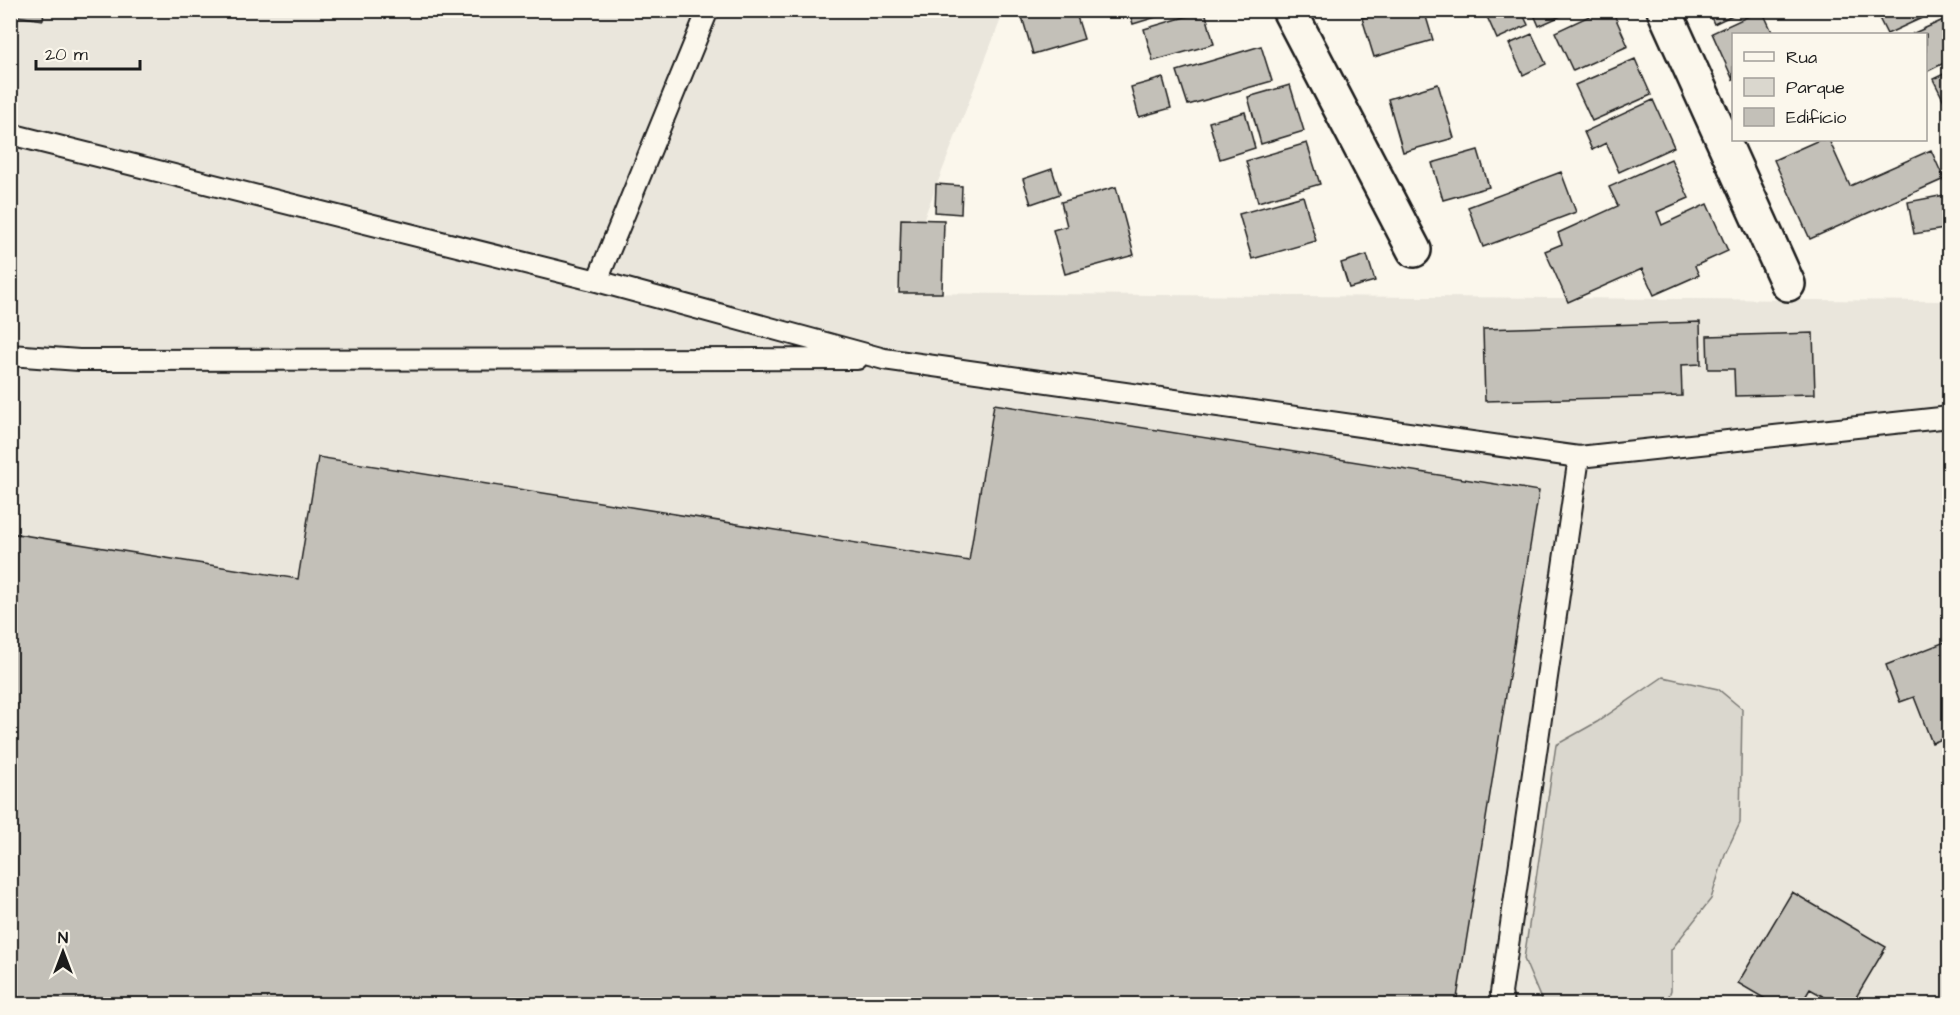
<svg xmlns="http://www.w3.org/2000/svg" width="1960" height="1015" viewBox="0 0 1960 1015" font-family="'Architects Daughter',sans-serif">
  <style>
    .built { fill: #eae6dc }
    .green { fill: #dad7ce; stroke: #7b7a75; stroke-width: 1.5 }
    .building { fill: #c3c0b8; stroke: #1c1c1c; stroke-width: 1.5 }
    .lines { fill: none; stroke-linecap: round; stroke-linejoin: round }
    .service-casing { stroke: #1c1c1c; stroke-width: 24 }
    .minor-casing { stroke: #1c1c1c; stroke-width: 38 }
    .service { stroke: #fbf7ec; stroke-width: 20 }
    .minor { stroke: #fbf7ec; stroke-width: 33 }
  </style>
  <rect width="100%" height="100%" fill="#fbf7ec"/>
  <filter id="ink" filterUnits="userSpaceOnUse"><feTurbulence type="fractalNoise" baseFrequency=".0167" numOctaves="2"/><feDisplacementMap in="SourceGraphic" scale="12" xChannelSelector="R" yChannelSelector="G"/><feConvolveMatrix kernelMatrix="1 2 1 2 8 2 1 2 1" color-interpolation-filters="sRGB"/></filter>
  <g filter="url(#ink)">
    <!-- built -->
    <path class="built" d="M10,11h994l-109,282 1054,8v703h-1938z"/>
    <!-- green -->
    <path class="green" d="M1663,677l55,12 24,20 -2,114 -15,31 -14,45 -40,51v40l-5,14h-123l-19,-45 32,-214 41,-23z"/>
    <!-- building -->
    <path class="building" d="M10,10h34l-1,10 -33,-5z
      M1020,10h55l9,29 -51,15z
      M1129,10h36l1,4 -33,10z
      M1388,10h36l9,30 -59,17 -12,-39z
      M1484,10h37l7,15 -31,14z
      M1532,10h42l-35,16z
      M1602,10h10l16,36 -55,25 -18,-39z
      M1708,10h35l-29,14z
      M1762,10l11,24h-39l-1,46 -21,-47z
      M1875,10h46l3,7 -37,17z
      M1205,11l9,33 -61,17 -9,-32z
      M1950,17v43l-24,12v-38h-14z
      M1532,34l14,30 -23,11 -14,-31z
      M1261,46l11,35 -84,24 -11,-34z
      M1635,59l16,36 -59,26 -17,-36z
      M1950,71v42l-17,-34z
      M1163,78l8,30 -32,9 -8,-30z
      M1438,84l16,54 -51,14 -15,-53z
      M1290,85l14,46 -43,13 -13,-47z
      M1653,100l21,47 -55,25 -13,-29 -14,7 -8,-18z
      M1245,112l10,36 -35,11 -11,-37z
      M1819,140h10l21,46 81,-36 13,29 -134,60 -36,-79z
      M1307,143l13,41 -62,18 -12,-41z
      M1478,150l11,37 -46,13 -11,-37z
      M1671,159l18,39 -32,14 5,13 45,-21 21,47 -33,15 4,9 -45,20 -12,-26 -74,33 -23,-51 17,-7 -4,-11 60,-27 -9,-19z
      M1052,169l8,25 -29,10 -8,-25z
      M1561,172l15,40 -93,35 -15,-40z
      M936,184l26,2 -1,28 -26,-2z
      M1116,187l18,68 -69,19 -12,-44 14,-4 -6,-24z
      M1950,194v34l-36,6 -6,-32z
      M1303,196l13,45 -64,18 -13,-45z
      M901,219l43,1 -2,73h-43z
      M1367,255l8,26 -26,7 -8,-25z
      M1700,322l1,42 -20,1 1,31 -197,5 -2,-72z
      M1813,333l2,61 -80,2 -1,-27h-26l-1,-33z
      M994,404l545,87 -83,513h-1446v-471l288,46 20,-122 651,104z
      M1950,640v96l-18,7 -18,-46 -14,5 -14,-37z
      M1792,892l94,55 -34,57h-15l-27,-15 -9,15h-27l-36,-21z"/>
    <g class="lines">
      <!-- service casing -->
      <g class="service-casing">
        <path id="service" d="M10,134l587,147 287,78 695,98 371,-40
          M597,281l111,-271
          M10,355l69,5 778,-1
          M1503,1004l-2,-11 78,-536"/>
      </g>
      <!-- minor casing -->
      <g class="minor-casing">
        <path id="minor" d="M1289,10l125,240
          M1664,10l124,274"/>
      </g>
      <!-- service -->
      <use href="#service" class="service"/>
      <!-- minor -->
      <use href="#minor" class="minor"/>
    </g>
  </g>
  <!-- margin -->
  <rect width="1960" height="1015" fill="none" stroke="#fbf7ec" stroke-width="36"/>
  <rect x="18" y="18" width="1924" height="979" fill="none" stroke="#1c1c1c" stroke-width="2" filter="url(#ink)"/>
  <!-- legend -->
  <rect x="1732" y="33" width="195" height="108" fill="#fbf7ec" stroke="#a29f99" stroke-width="1.5"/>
  <rect x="1744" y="52" width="30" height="9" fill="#fbf7ec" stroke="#a29f99" stroke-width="1.5"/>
  <text x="1786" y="63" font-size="18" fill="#1c1c1c">Rua</text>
  <rect x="1744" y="78" width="30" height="18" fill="#dad7ce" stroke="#a29f99" stroke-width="1.5"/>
  <text x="1786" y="93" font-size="18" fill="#1c1c1c">Parque</text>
  <rect x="1744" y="108" width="30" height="18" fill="#c3c0b8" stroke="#a29f99" stroke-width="1.5"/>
  <text x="1786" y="123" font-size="18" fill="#1c1c1c">Edifício</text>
  <!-- north arrow -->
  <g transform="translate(63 952)" stroke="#fbf7ec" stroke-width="4.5" paint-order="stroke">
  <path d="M0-4.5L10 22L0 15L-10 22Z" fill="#1c1c1c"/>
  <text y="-9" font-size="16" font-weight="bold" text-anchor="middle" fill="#1c1c1c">N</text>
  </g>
  <!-- scale -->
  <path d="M36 60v9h104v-9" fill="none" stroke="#1c1c1c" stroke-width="3"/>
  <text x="45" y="60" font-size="18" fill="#1c1c1c" stroke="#fbf7ec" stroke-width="4.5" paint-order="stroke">20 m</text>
</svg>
